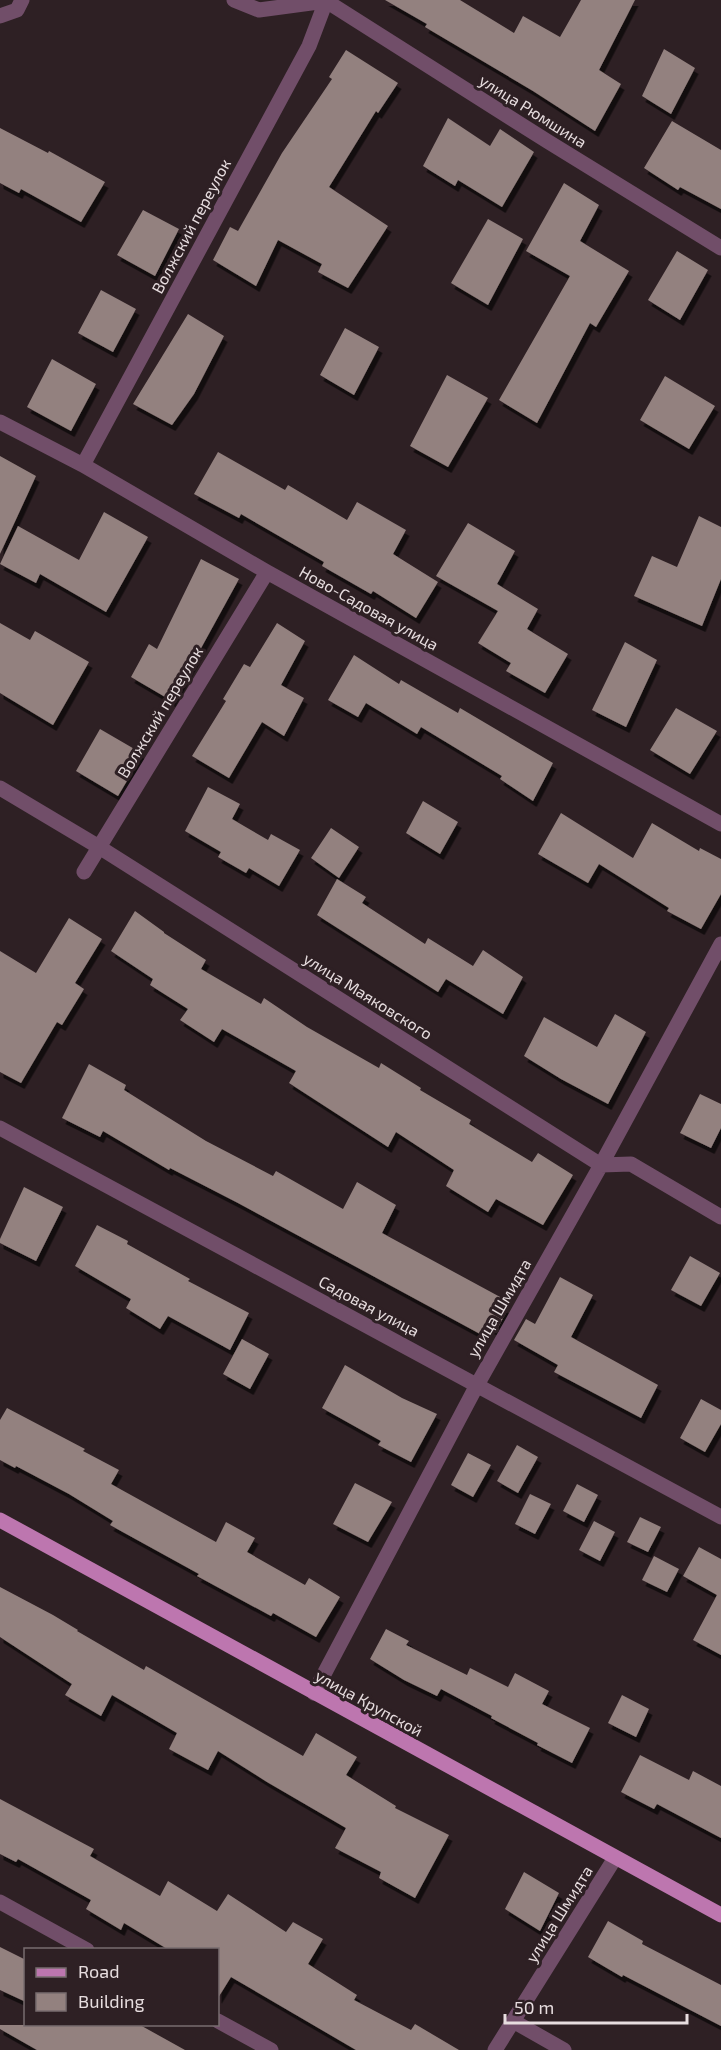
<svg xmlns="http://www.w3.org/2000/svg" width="721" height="2050" viewBox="0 0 721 2050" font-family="'Exo 2',sans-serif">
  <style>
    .building { fill: #93817f; filter: url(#shadow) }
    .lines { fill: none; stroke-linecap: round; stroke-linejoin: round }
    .minor { stroke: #714e69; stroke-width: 15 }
    .major { stroke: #bd76af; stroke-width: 15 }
    .labels { text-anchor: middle; stroke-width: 6; stroke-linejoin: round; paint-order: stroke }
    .street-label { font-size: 16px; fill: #e7dddf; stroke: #2e2024 }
  </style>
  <defs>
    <filter id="shadow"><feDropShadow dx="3.5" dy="6" stdDeviation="0" flood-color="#0009"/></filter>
  </defs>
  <rect width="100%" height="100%" fill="#2e2024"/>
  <!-- building -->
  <path class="building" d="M385,0h75l54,33 9,-17 37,21 21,-37h54l-36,70 22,14 -26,47 -62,-40 -108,-64 2,-3z
    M664,49l31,19 -24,46 -29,-18z
    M346,50l52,33 -20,30 -2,-2 -47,76 59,39 -40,62 -30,-16 4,-8 -44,-24 -22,46 -43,-26 17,-33 8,4 44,-78 50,-74 -3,-2z
    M448,118l42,28 10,-17 34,23 -32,55 -44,-27 -3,6 -32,-20z
    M672,121l49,29v59l-41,-22 -2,3 -34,-22z
    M0,128l48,25 1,-2 56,31 -24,40 -60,-33 -2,4 -19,-10z
    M564,183l35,22 -19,36 49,30 -33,56 -6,-4 -53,100 -38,-23 71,-124 -44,-25z
    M143,210l36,19 -24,47 -38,-21z
    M488,219l35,20 -35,66 -37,-22z
    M677,251l31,19 -28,50 -32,-20z
    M101,290l35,19 -23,43 -35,-19z
    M188,314l36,22 -30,58 -22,31 -39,-21z
    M345,328l34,19 -25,48 -34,-20z
    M52,359l44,25 -25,47 -44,-24z
    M447,375l41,23 -40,69 -38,-21z
    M665,376l50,30 -26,43 -49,-29z
    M218,452l67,38 3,-5 59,35 10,-18 49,28 -13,24 45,28 -22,36 -43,-27 -2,3 -49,-28 2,-4 -83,-48 -2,4 -45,-24z
    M0,456l36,20 -36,78z
    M104,512l44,25 -42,75 -66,-38 -4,9 -36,-19 18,-38 61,34z
    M699,516l22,11v52l-19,47 -68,-30 18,-40 25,11z
    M468,523l47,28 -18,33 41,25 -11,20 41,25 -23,39 -39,-22 5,-8 -33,-20 20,-32 -62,-35z
    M201,559l38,20 -67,122 -41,-24 18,-33 8,5z
    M0,623l30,17 5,-9 54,31 -36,63 -53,-32z
    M277,623l28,18 -24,44 23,13 -20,38 -22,-14 -33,56 -37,-22 34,-55 -3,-2 21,-35 6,3z
    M625,642l32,18 -31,67 -34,-17z
    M354,655l45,29 2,-4 57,33 2,-5 93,55 -20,38 -33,-22 2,-3 -81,-49 -4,7 -51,-31 -8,14 -30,-17z
    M676,708l41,23 -27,43 -40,-24z
    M100,729l43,25 -25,42 -42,-25z
    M208,787l32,17 -8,15 36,21 3,-6 29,16 -21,36 -30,-18 -3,5 -28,-16 3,-5 -36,-21z
    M423,801l35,21 -18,32 -34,-21z
    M561,813l72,45 19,-35 47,28 1,-3 21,11v35l-20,35 -34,-18 2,-3 -70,-44 -11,19 -50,-29z
    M331,828l28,19 -20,31 -28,-20z
    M337,879l29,18 -4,6 63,41 3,-6 45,28 10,-16 40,27 -20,37 -57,-35 -8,13 -121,-77z
    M135,911l29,21v1l42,27 -5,9 60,35 3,-6 43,29 72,41 2,-5 40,25 -1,2 51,30 -2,4 63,38 6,-9 35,22 -30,50 -47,-26 -8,13 -42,-26 8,-16 -58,-38 -8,15 -99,-64 7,-12 -74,-42 -8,13 -34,-22 8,-11 -38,-24 3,-6 -42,-28z
    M69,918l33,21 -27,44 9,6 -22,36 -5,-3 -36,61 -21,-11v-121l36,22z
    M615,1014l31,18 -38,72 -47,-25 -37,-23 20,-39 53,30z
    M89,1064l37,21 -2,5 82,51 67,35 3,-5 67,38 14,-27 39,23 -14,28 120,65 -3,6 9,5 -12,22 -9,-5 -5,9 -244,-132 -68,-35 -1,2 -66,-39 -3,6 -38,-19z
    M700,1094l21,10v24l-10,20 -31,-15z
    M24,1187l39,20 -27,54 -36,-18v-4z
    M97,1225l31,16 -1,3 63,35 -2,2 61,32 -19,37 -62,-34 -8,13 -34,-21 5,-9 -56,-33z
    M690,1256l30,17 -19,33 -30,-16z
    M560,1277l33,18 -22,42 87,48 -17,33 -87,-46 4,-7 -44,-25 12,-21 9,5z
    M242,1339l27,15 -19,35 -27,-15z
    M345,1365l57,33 35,16 -26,48 -33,-17 3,-4 -59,-33z
    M701,1399l20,11v14l-16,28 -25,-14z
    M7,1408l78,41 -2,2 36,19 -8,14 105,58 10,-20 29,16 -8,14 58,33 4,-7 31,19 -24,40 -43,-24 -2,3 -74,-40 2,-2 -89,-49 3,-4 -44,-27 -53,-28 -1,2 -15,-8v-40z
    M517,1445l21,12 -20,36 -21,-12z
    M468,1453l23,12 -18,32 -22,-12z
    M355,1483l37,19 -24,40 -35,-18z
    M577,1484l21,11 -14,27 -21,-11z
    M530,1494l21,10 -16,30 -20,-10z
    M640,1517l21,10 -13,25 -21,-10z
    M594,1521l21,11 -15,29 -21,-11z
    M699,1547l22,12v96l-28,-15 24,-45 -34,-19z
    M654,1556l25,13 -12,23 -25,-12z
    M0,1587l53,28 25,15 -1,1 67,39 2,-4 157,90 13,-23 41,24 -11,18 50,31 -1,2 54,27 -34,63 -36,-20 2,-6 -46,-24 11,-20 -79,-46 -49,-31 -10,19 -39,-21 8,-16 -65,-38 -11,21 -36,-21 7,-11 -72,-47z
    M386,1629l23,12 -3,4 61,30 3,-7 38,19 7,-14 34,18 -7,13 48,24 -18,35 -35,-18 1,-2 -47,-25 1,-2 -51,-27 -4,7 -33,-16 -34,-21z
    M622,1695l27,14 -13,28 -28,-14z
    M640,1755l49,25 4,-9 28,15v52l-64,-34 -3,5 -33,-17z
    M0,1799l94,50 -4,7 70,40 8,-15 49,30 11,-17 58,38 7,-10 30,17 -15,25 49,31 -3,5 57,30 4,-6 44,26h-103l-125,-73 -13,21v-48h-49l-45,-27 -3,7 -35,-21 5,-9 -73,-41 -2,3 -16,-8z
    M524,1872l35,21 -19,38 -35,-22z
    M608,1921l35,20 -1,3 79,41v41l-98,-51 -1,2 -34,-20z
    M0,1947l26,13v42l-26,-12z
    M0,2025h140l45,25h-148l-37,-21z"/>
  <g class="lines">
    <!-- minor -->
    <path class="minor" d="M234,0l25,10 67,-9
      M326,1l221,140 174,107
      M0,16l17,-6 5,-10
      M0,422l83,43 184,107 454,252
      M83,465l226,-419 17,-45
      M0,788l99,59 502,318 30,-1 90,53
      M84,872l183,-300
      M0,1128l721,389
      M314,1693l163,-308 124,-220 120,-221
      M0,1902l87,48
      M218,2021l53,29
      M513,2021l51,29
      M495,2050l120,-192"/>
    <!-- major -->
    <path class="major" d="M0,1520l721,395"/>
  </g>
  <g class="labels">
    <!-- street labels -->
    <g class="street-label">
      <text transform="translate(533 111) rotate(32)" y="6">улица Рюмшина</text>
      <text transform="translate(191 226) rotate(-62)" y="6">Волжский переулок</text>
      <text transform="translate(369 608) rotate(29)" y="6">Ново-Садовая улица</text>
      <text transform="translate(160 712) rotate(-59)" y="6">Волжский переулок</text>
      <text transform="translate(368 996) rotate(32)" y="6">улица Маяковского</text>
      <text transform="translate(369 1306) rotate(28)" y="6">Садовая улица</text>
      <text transform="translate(499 1308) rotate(-60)" y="6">улица Шмидта</text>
      <text transform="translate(369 1703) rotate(29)" y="6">улица Крупской</text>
      <text transform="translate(559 1914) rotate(-58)" y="6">улица Шмидта</text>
    </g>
  </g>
  <!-- legend -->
  <rect x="24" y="1948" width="195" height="78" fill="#2e2024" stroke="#786c6f" stroke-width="1.5"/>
  <rect x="36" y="1968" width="30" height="9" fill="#bd76af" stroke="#786c6f" stroke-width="1.5"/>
  <text x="78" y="1978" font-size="18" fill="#e7dddf">Road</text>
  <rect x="36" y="1993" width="30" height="18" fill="#93817f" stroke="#786c6f" stroke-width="1.5"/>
  <text x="78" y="2008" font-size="18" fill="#e7dddf">Building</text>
  <!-- scale -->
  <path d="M505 2014v9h182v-9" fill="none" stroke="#e7dddf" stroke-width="3"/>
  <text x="514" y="2014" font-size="18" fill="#e7dddf" stroke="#2e2024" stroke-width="4.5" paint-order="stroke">50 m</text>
</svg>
